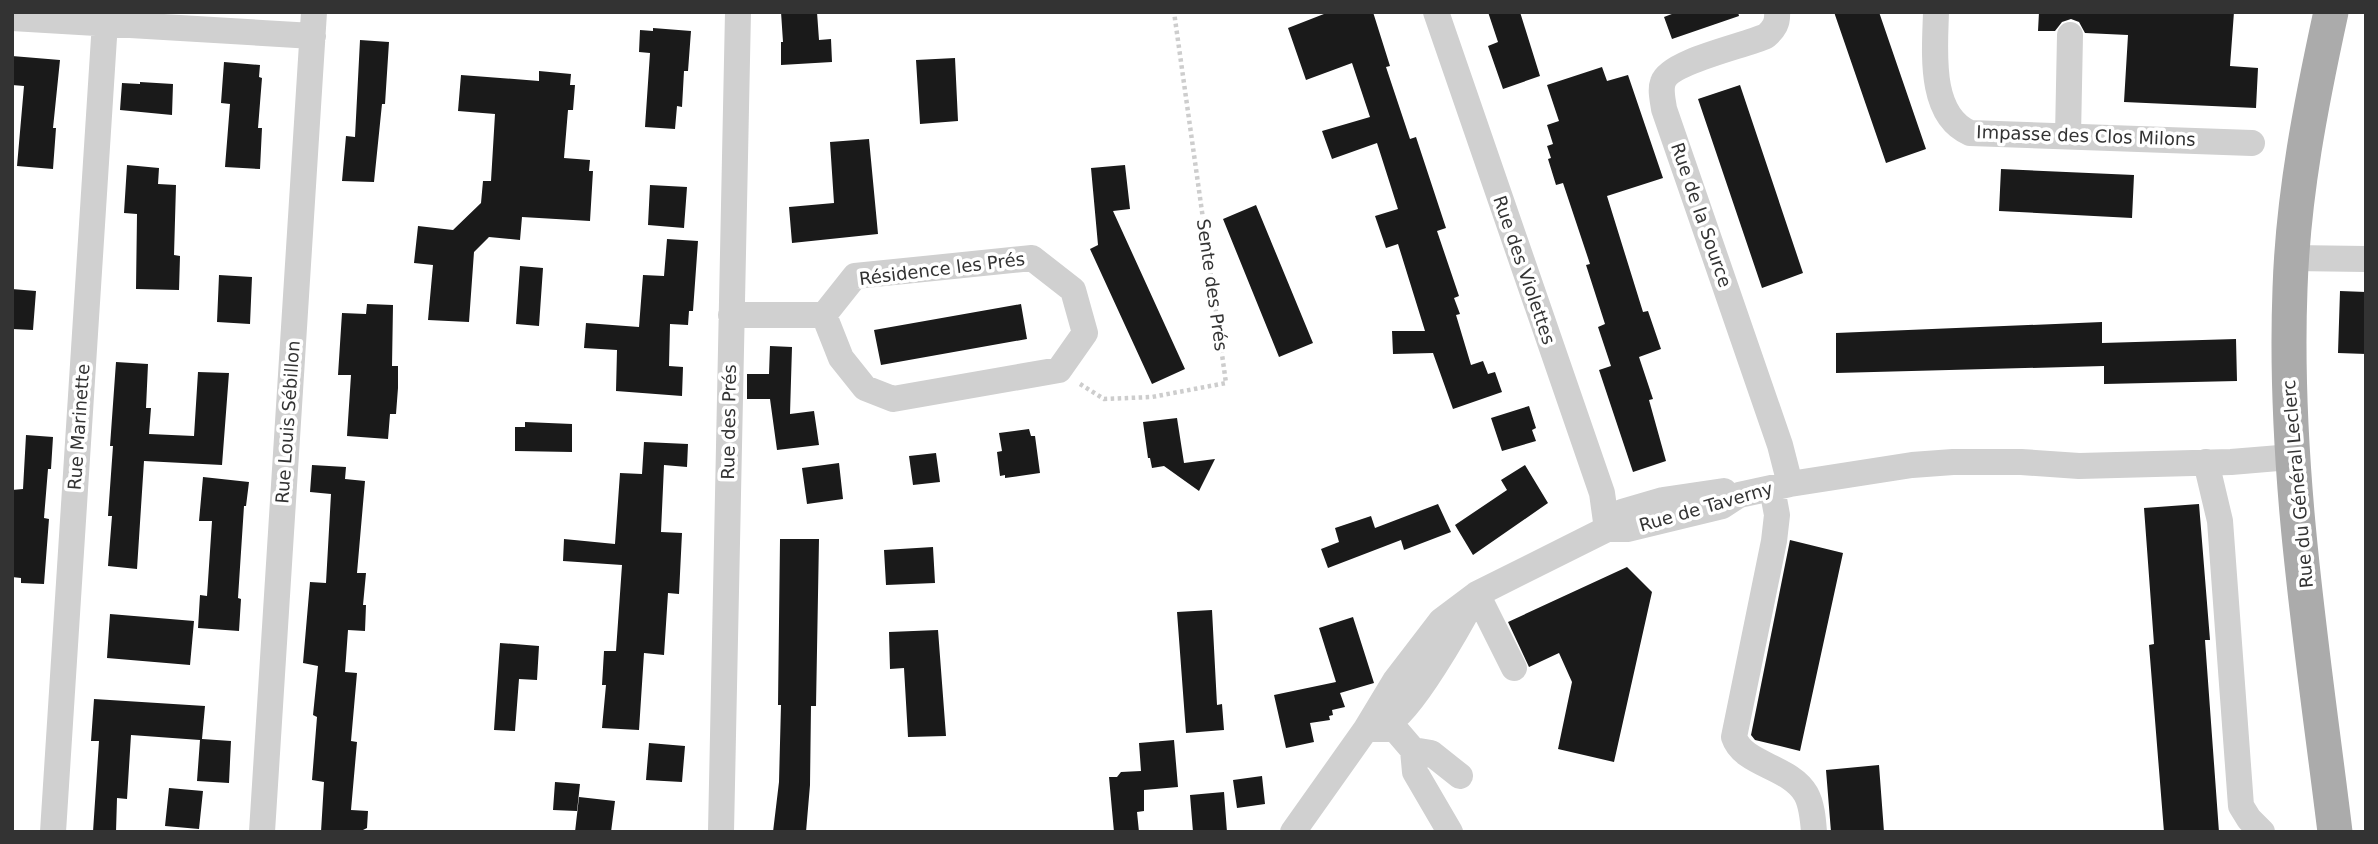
<svg xmlns="http://www.w3.org/2000/svg" width="2378" height="844" viewBox="0 0 2378 844" font-family="'DejaVu Sans',sans-serif">
  <style>
    .building { fill: #1a1a1a }
    .lines { fill: none; stroke-linecap: round; stroke-linejoin: round }
    .path { stroke: #cdcdcd; stroke-width: 4.5; stroke-dasharray: 3.5 3.5; stroke-linecap: butt }
    .minor { stroke: #d0d0d0; stroke-width: 26 }
    .major { stroke: #ababab; stroke-width: 35 }
    .labels { text-anchor: middle; stroke-width: 7; stroke-linejoin: round; paint-order: stroke }
    .street-label { font-size: 18px; fill: #333; stroke: #fff }
  </style>
  <rect width="100%" height="100%" fill="#fff"/>
  <!-- building -->
  <path class="building" d="M781,12h36l2,28 12,-1 1,23 -51,3v-23h2z
    M1329,12h44l17,54 -4,1 24,72 6,-2 30,91 -9,3 22,65 -5,2 6,16 -4,1 15,50 12,-4 5,13 7,-2 7,20 -49,17 -20,-56 -40,1 -1,-23h33l-27,-87 -12,4 -11,-32 23,-7 -21,-66 -45,16 -10,-28 48,-14 -18,-54 -46,17 -18,-52z
    M1488,12h32l20,64 -37,13 -15,-43 10,-4z
    M1677,12h61l1,4 -67,23 -8,-22z
    M1834,12h45l47,137 -40,14z
    M2039,12h195l-4,54 28,2 -2,40 -132,-6 4,-67 -43,-2 -6,-11 -8,-3 -9,3 -7,9h-17z
    M653,28l38,3 -3,40h-4l-2,36 -5,-1 -2,23 -30,-2 5,-74 -11,-1 1,-22 13,1z
    M360,40l29,2 -4,62h-3l-8,78 -32,-1 4,-45 9,1z
    M12,56l48,4 -7,68h3l-3,41 -36,-3 7,-80 -12,-1z
    M955,58l3,63 -38,3 -4,-64z
    M224,62l36,3 -1,12 3,1 -4,50h4l-2,41 -35,-2 5,-63 -9,-1z
    M1602,67l5,14 21,-6 35,103 -56,18 36,116 5,-1 13,38 -22,8 14,42 -4,1 17,61 -33,11 -34,-102 12,-4 -13,-39 7,-3 -19,-59 4,-1 -27,-81 -7,2 -8,-26 3,-1 -4,-12 6,-2 -6,-19 12,-4 -12,-36z
    M539,71l32,3 -1,11h5l-2,25h-5l-4,48 26,2 -1,11h4l-3,50 -68,-4 -2,23 -31,-3 -15,15 -5,70 -41,-2 5,-55 -19,-2 4,-37 35,4 28,-27 2,-22h8l4,-67 -37,-3 3,-36 78,6z
    M140,82l33,2 -1,31 -52,-5 2,-27 18,1z
    M1740,85l63,188 -41,15 -64,-189z
    M869,139l9,95 -86,9 -3,-36 45,-4 -4,-61z
    M127,165l32,3 -1,16 18,1 -2,70 6,1 -1,34 -43,-1 1,-75 -13,-1z
    M1125,165l5,44 -17,2 72,158 -33,15 -62,-135 8,-4 -7,-77z
    M2001,169l133,6 -2,43 -133,-7z
    M650,185l37,2 -3,41 -36,-3z
    M1256,205l57,138 -34,14 -56,-138z
    M667,239l31,2 -5,70h-4l-1,14 -18,-1 -1,42 14,1 -1,29 -66,-5 1,-41 -33,-2 2,-25 53,4 4,-52 21,1z
    M520,266l23,2 -4,58 -23,-2z
    M219,275l33,2 -2,47 -33,-2z
    M12,289l24,2 -3,39 -21,-1z
    M2340,291l26,1v62l-28,-1z
    M367,304l26,1 -1,61h6v22l-2,26h-6l-2,25 -41,-3 4,-61h-13l4,-62 24,1z
    M1021,304l6,35 -146,26 -7,-35z
    M2102,322v21l134,-4 1,42 -133,3v-18l-268,7v-40z
    M770,346l22,1 -2,67 24,-3 5,34 -42,5 -7,-51h-23v-25h22z
    M116,362l32,2 -2,44h5l-2,26 45,2 4,-64 31,1 -7,92 -78,-4 -7,108 -29,-3 4,-50h-4l5,-70h-3z
    M1529,406l7,22 -4,2 4,11 -34,10 -11,-33z
    M1177,418l7,45 31,-4 -16,32 -35,-25 -12,2 -2,-10h-2l-5,-36z
    M525,422l47,2v28l-57,-1v-24h10z
    M1029,429l2,7h4l5,37 -35,5v-3l-5,1 -3,-24 5,-1 -3,-18z
    M26,435l27,2 -2,32h-3l-4,49 5,1 -5,65 -23,-1v-5l-9,-1v-87l11,-1z
    M644,442l44,2 -1,23 -23,-2 -3,67 21,1 -3,61 -11,-1 -4,62 -20,-2 -5,77 -37,-2 4,-43h-4l2,-34h12l6,-86 -59,-4 1,-22 51,5 5,-71 22,1z
    M936,453l4,29 -27,3 -4,-29z
    M839,463l4,36 -36,5 -5,-36z
    M312,465l34,2 -1,12 20,2 -8,92h9l-3,32h3l-1,26 -17,-1 -3,42 12,1 -6,68 6,1 -6,68 17,1 -1,17 -8,4h-38l3,-50 -12,-2 5,-63 -4,-2 5,-49 -15,-3 7,-81 16,1 5,-89 -21,-2z
    M1525,465l23,38 -75,52 -18,-30 52,-35 -6,-10z
    M203,477l46,5 -3,24h-2l-6,92 3,1 -2,32 -41,-3 2,-33 7,1 5,-75h-13z
    M1438,504l13,28 -47,18 -3,-10 -73,28 -7,-19 18,-7 -4,-14 36,-12 4,12z
    M2199,504l11,136h-5l14,192h-55l-15,-187 5,-1 -10,-136z
    M780,539h39l-3,167h-5l-1,79 -4,47h-33l6,-50 2,-77h-3z
    M1790,540l53,13 -43,198 -45,-11 -4,-5z
    M933,547l2,36 -49,2 -2,-35z
    M1627,567l25,25 -38,170 -56,-13 14,-67 -13,-29 -30,14 -21,-45z
    M1212,610l5,95 5,-1 2,26 -38,3 -9,-121z
    M110,614l84,7 -4,44 -83,-7z
    M1353,617l21,66 -34,10 5,14 -13,3 1,5 -4,1 1,4 -20,3 4,19 -28,6 -12,-53 62,-13 -17,-54z
    M938,630l8,106 -38,1 -4,-69 -14,1 -1,-37z
    M500,643l39,3 -2,34 -18,-1 -4,52 -21,-1z
    M94,699l111,7 -3,33 29,2 -2,42 -32,-2 3,-41 -69,-5 -4,64 -10,-1 -1,34h-23l6,-91h-8z
    M1174,740l4,47 -34,3v21l-7,1 2,20h-25l-5,-55h8l4,-5 20,-1 -2,-28z
    M649,743l36,3 -3,36 -36,-2z
    M1879,765l5,67h-53l-5,-62z
    M1262,776l3,28 -28,4 -4,-28z
    M555,782l25,2 -3,27 -24,-1z
    M169,788l34,3 -4,38 -34,-3z
    M1224,792l3,40h-34l-3,-37z
    M579,797l36,4 -4,31h-36z"/>
  <g class="lines">
    <!-- path -->
    <path class="path" d="M1080,384l24,15 48,-2 74,-14 -52,-371"/>
    <!-- minor -->
    <path class="minor" d="M1436,12l166,481 5,36
      M1777,12c1,11 -3,17 -11,24 -21,10 -96,25 -103,46 -3,8 0,19 1,27l116,336 10,39
      M1936,12c-1,38 -8,103 34,121l282,10
      M12,18l301,18
      M2068,136l2,-101
      M2292,258l74,1
      M731,315h93l17,43 24,30 28,11 166,-29 26,-37 -12,-43 -41,-32 -177,18 -31,39
      M2206,462l14,59 21,285 8,13 13,13
      M1772,488l5,27 -3,26 -40,196c9,28 56,29 72,57 6,11 7,25 8,38
      M1608,528l14,-16 41,-12 61,-9
      M1477,594l37,74
      M1366,729c7,-2 15,-3 22,-6 23,-11 72,-98 85,-123
      M1372,729h23l18,21 2,22 35,60
      M1413,750l18,3 29,23
      M53,832l52,-810
      M262,832l52,-820
      M721,832l17,-820
      M1293,832l73,-103 29,-48 46,-60 36,-27 130,-65h20l95,-23 17,-11 51,-11 122,-19 41,-3h68l58,4 152,-4 61,-5"/>
    <!-- major -->
    <path class="major" d="M2331,12c-20,92 -38,183 -41,277 -7,182 23,363 45,543"/>
  </g>
  <g class="labels">
    <!-- street labels -->
    <g class="street-label">
      <text transform="translate(2086 136) rotate(2)" y="6">Impasse des Clos Milons</text>
      <text transform="translate(1701 215) rotate(71)" y="6">Rue de la Source</text>
      <text transform="translate(942 269) rotate(-7)" y="6">Résidence les Prés</text>
      <text transform="translate(1524 270) rotate(71)" y="6">Rue des Violettes</text>
      <text transform="translate(1212 285) rotate(82)" y="6">Sente des Prés</text>
      <text transform="translate(288 422) rotate(-86)" y="6">Rue Louis Sébillon</text>
      <text transform="translate(729 422) rotate(-89)" y="6">Rue des Prés</text>
      <text transform="translate(79 427) rotate(-86)" y="6">Rue Marinette</text>
      <text transform="translate(2298 484) rotate(-95)" y="6">Rue du Général Leclerc</text>
      <text transform="translate(1706 507) rotate(-16)" y="6">Rue de Taverny</text>
    </g>
  </g>
  <!-- border -->
  <rect width="2378" height="844" fill="none" stroke="#333333" stroke-width="28"/>
</svg>
